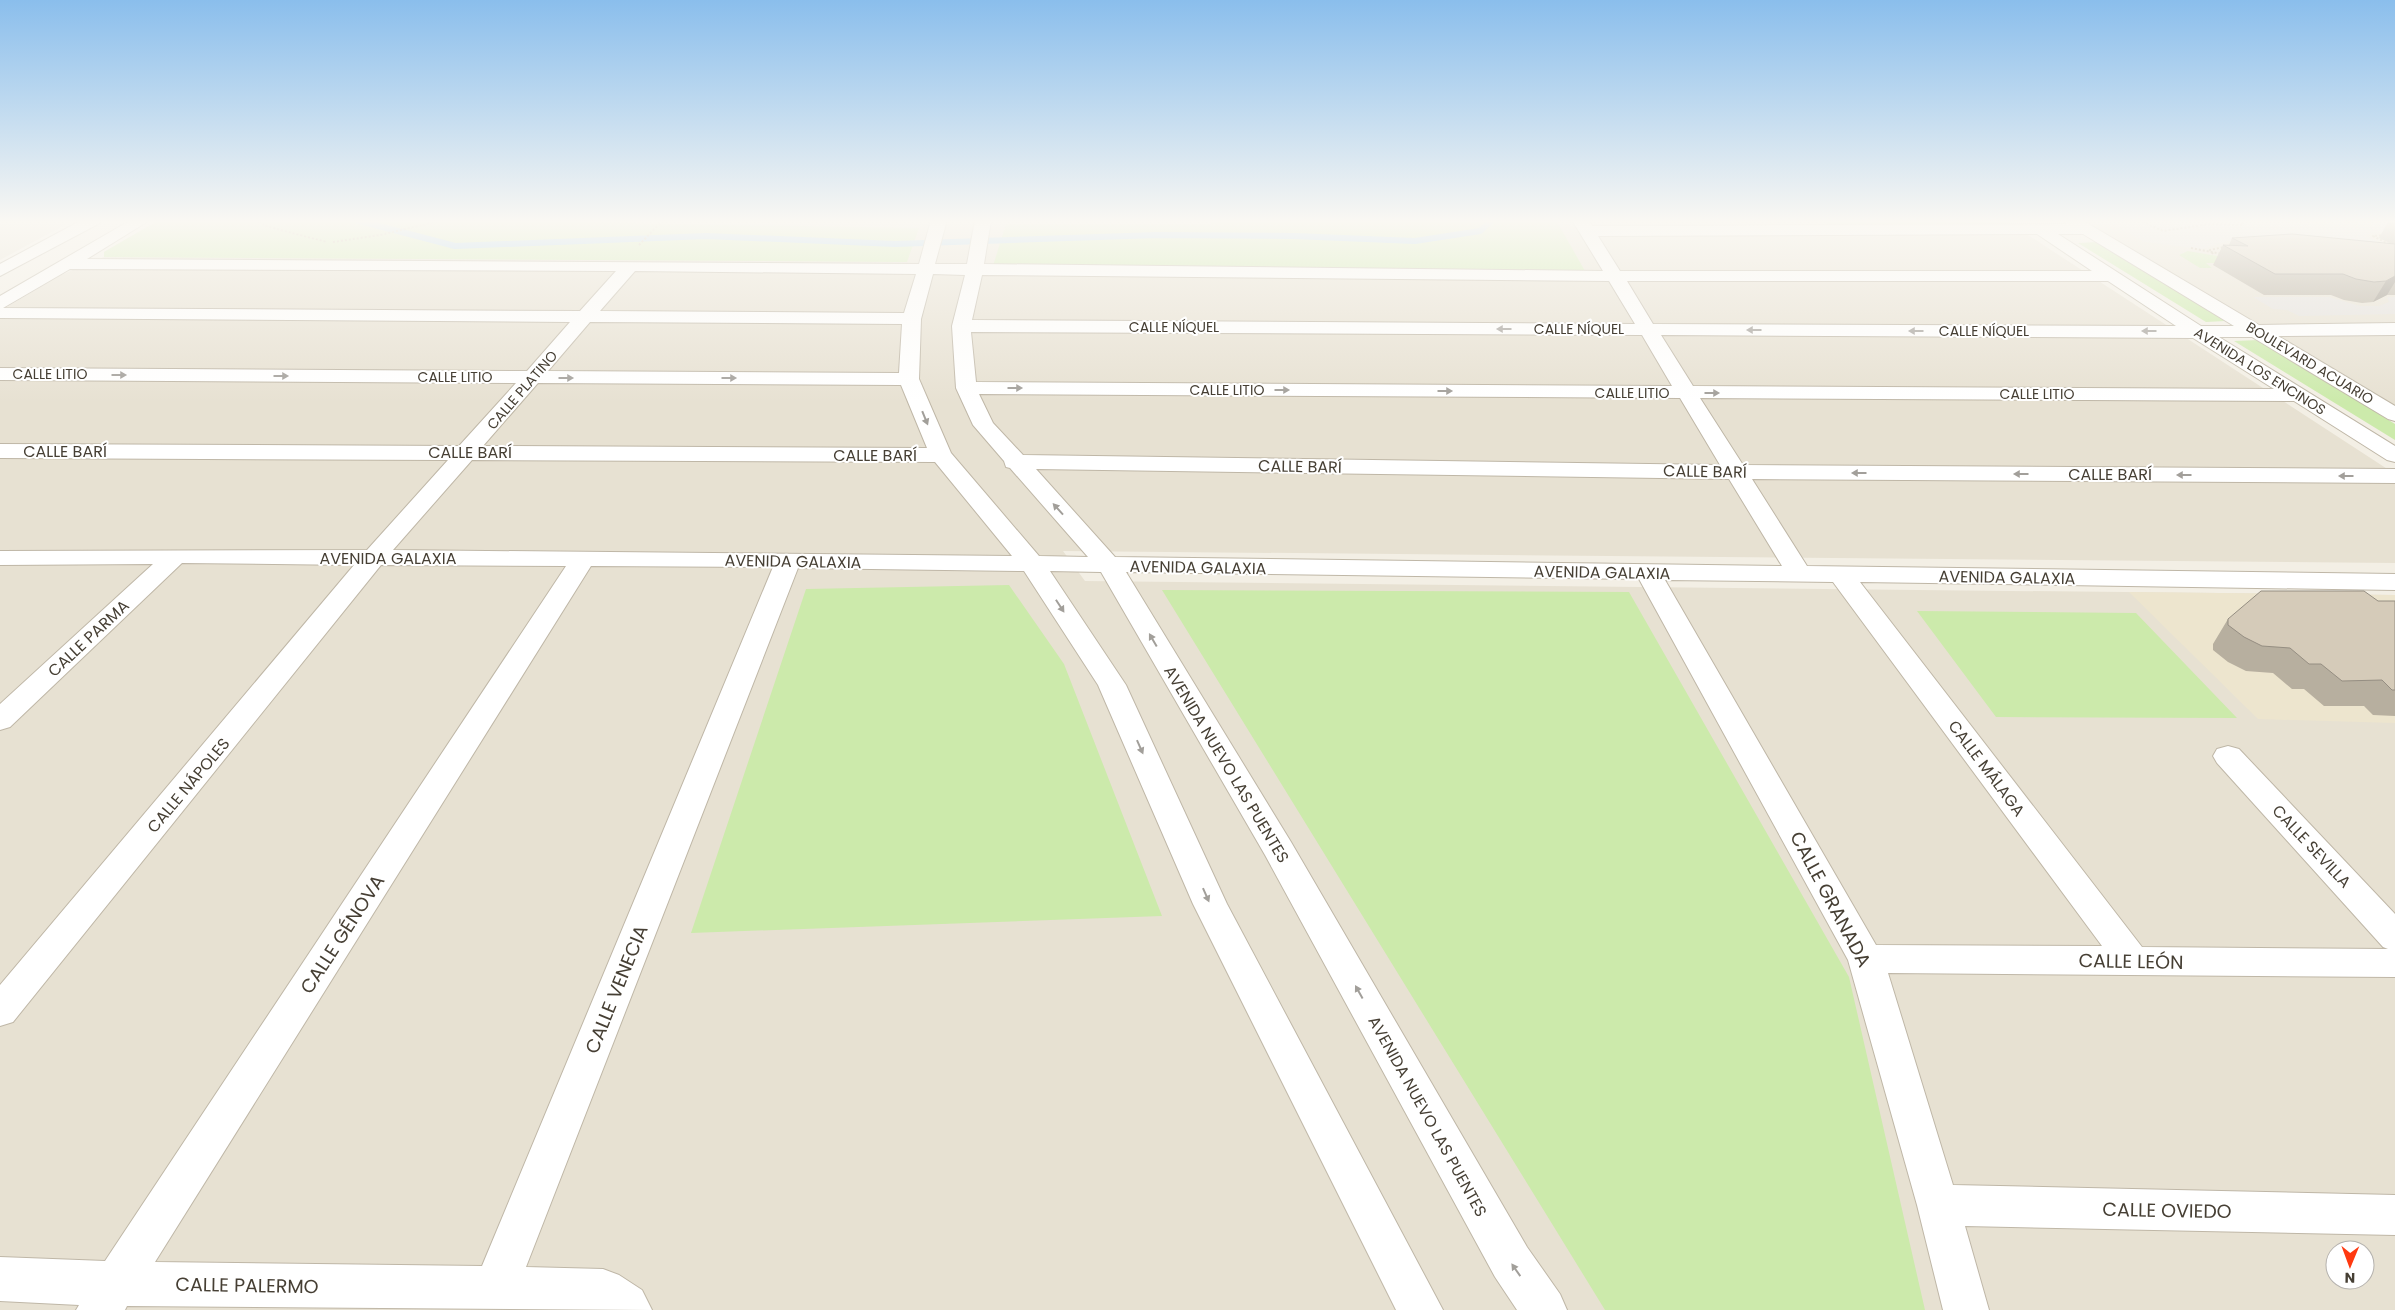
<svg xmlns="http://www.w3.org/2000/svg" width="2395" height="1310" viewBox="0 0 2395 1310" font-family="Poppins,sans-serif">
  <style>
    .residential { fill: #e7e1d2; fill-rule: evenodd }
    .education { fill: #ede5ce }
    .green { fill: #cceaab }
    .parking { fill: #e4e1dd }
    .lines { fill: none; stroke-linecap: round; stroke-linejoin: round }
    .stream { stroke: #9dcef3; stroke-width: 6 }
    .minor-casing { stroke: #bfb7a7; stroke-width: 2 }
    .path { stroke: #c1b397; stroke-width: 2; stroke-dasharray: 2 2; stroke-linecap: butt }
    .minor { fill: #fff; fill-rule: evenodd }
    .wall { fill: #b7af9f }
    .shaded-wall { fill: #958e82 }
    .building { fill: #d5cbb9; stroke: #958e82 }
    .oneway { fill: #a29f9a }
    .labels { text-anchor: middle; stroke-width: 4; stroke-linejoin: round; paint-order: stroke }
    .far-street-label { font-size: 14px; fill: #463f34; stroke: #fff }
    .street-label { font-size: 16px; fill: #463f34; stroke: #fff }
    .near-street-label { font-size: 19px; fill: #463f34; stroke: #fff }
  </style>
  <rect width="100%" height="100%" fill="#f3efe5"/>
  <!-- residential -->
  <path class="residential" d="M0,220h74l-74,40z
    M159,220h1846l390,254v89l-1332,-12 22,30 1310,14v715h-2395v-999l61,-36 43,-18v-5zM2335,1250h30v30h-30z
    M2080,220h315v189z"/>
  <!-- education -->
  <path class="education" d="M2129,592l266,3v128l-137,-4z"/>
  <!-- green -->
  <path class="green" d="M159,220h285l475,8 -12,34 -803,-5v-5z
    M1211,220h345l29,51 -593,-2 14,-45h205z
    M1822,220h183l9,6 -186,-1z
    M2097,242l128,79 -19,1 -128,-79z
    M2188,251l35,6 5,6h-22l6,5h-12l-21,-13z
    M2259,340l136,84v16l-161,-99z
    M1009,585l55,79 98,252 -471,17 115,-344z
    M1162,590l467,2 220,385 76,333h-320z
    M1917,611l219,2 101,105 -241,-1z"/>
  <!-- parking -->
  <path class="parking" d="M2094,220h193l41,7 27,1 15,-2 11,-6h14v10l-31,5 31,16 -145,-11 -22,1 -26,8 -58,-7 -32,-19 -12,1z
    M2253,297h76l31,9h19l10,-4 -2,-5h8v17l-96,2 -12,-6 -14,-1z"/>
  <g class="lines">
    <!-- stream -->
    <path class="stream" d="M356,220l99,26 251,-10 189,8 262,-9 137,1 121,5 65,-10 12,-11"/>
    <!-- minor casing -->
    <g class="minor-casing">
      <path id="minor" d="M82,220h20l-2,3 -100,53v-12z
        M131,220h19l-63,39 832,5 12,-44h16l-12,44h32l8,-44h16l-7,44 619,7 -31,-51h16l4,6 475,-2 -4,-4h19l177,105 136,-2v12l-117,1 117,70v15l-7,-2 -136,-82h-33l176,109v16l-8,-2 -93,-59 -594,-3 43,67 652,4v14l-643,-4 55,87 588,8v16l-535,-8 282,365 246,2 -5,-2 -166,-184 -4,-7 4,-7 11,-3 11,3 156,165v63l-507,-4 65,212 442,10v40l-430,-9 24,84h-46l-26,-105 -69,-245 -209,-381 -513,-7 165,270 236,405 33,47 7,16h-50l-22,-33 -230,-422 -164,-283 -51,-1 76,114 101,219 216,406h-47l-203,-406 -95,-219 -74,-114 -226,-3 -272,699 77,2 16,6 23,15 10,20 -525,-4 -2,4h-49l3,-5 -79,-4v-44l105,4 461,-695 -185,-1 -368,457 -13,4v-41l354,-420 -172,-2 -172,164 -10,3v-26l153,-140 -153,1v-14l367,-1 81,-90 -448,-2v-14l459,2 57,-63 -516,-3v-12l527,3 43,-49 -570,-4v-22zM2037,234l55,37h-472l-22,-35zM2058,234h25l151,92h-33zM70,269l546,2 -36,40 -577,-3zM635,271l281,3 -12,39 -304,-2zM933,274l32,1 -13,51 4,62 17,37 31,36 2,6 4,1 78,89 -49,-1 -88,-103 -32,-74 2,-60zM982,275l627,6 26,43 -663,-4zM1627,281h481l68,45 -523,-2zM590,322l312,2 -3,49 -351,-2zM971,332l671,3 30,51 -696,-4zM1661,335l532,3 81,51 -581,-3zM538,383l363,2 26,63 -444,-2zM979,394l701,4 40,67 -697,-10 -30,-32zM472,460l463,2 77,94 -619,-6zM1036,469l693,10 53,87 -667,-9zM591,566l182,1 -291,699 -327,-4zM1665,580l168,2 269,364 -226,-1z"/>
    </g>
    <!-- path -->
    <path class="path" d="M255,220l14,7 58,15
      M2139,220l24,11 46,-7 34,1 -1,-3 -9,-2
      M2385,235l-12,1 22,11
      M333,242l47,-7 63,-15
      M639,245l24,-25
      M2191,248l31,6
      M2213,254l-3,-4 14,-3"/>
    <!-- minor -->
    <use href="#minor" class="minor"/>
  </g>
  <!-- wall -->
  <path class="wall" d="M2389,220h6v75h-8l-14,7 -11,1 -18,-3 -13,-5h-67l-51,-30 10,-20h6l3,-7 160,6 -13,-6z
    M2378,601h17v115l-22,-1 -9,-9h-40l-20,-17h-12l-19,-16 -27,-2 -18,-9 -15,-12v-6l15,-25z"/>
  <!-- shaded-wall -->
  <path class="shaded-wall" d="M2395,276v6l-8,13 -14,7 13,-21z"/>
  <!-- building -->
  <path class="building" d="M2292,234l103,10v32l-9,5 -12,1 -18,-3 -13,-5h-68l-52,-29 25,1 -16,-8z
    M2261,591h103l14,10h17v89h-3l-10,-10 -40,1 -21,-17h-12l-19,-16 -28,-2 -18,-9 -16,-12v-6z"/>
  <!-- one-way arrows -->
  <defs><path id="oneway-solid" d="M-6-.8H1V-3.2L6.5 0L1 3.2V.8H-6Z" transform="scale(1.25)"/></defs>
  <g class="oneway">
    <use href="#oneway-solid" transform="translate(1504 329) rotate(-180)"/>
    <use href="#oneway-solid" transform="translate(1754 330) rotate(-180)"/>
    <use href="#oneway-solid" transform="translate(1916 331) rotate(-180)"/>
    <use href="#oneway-solid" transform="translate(2149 331) rotate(-180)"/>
    <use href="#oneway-solid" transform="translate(119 375)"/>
    <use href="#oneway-solid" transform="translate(281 376)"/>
    <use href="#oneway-solid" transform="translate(566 378)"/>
    <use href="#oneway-solid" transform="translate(729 378)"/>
    <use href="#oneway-solid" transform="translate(1015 388)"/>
    <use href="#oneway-solid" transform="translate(1282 390)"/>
    <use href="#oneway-solid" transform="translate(1445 391)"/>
    <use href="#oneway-solid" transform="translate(1712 393)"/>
    <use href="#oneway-solid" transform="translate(925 418) rotate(68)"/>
    <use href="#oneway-solid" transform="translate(1859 473) rotate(-180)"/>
    <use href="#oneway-solid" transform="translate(2021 474) rotate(-180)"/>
    <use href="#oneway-solid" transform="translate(2184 475) rotate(-180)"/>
    <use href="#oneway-solid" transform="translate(2346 476) rotate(-180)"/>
    <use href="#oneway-solid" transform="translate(1058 509) rotate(-132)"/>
    <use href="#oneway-solid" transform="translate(1060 606) rotate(57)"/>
    <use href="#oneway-solid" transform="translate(1153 640) rotate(-120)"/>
    <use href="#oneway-solid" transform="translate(1140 747) rotate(66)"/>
    <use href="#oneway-solid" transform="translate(1206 895) rotate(66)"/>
    <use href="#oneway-solid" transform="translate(1359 992) rotate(-119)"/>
    <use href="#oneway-solid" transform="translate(1516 1270) rotate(-125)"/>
  </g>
  <!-- sky -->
  <linearGradient id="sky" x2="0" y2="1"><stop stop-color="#8abeec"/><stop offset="0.55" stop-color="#faf8f3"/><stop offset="1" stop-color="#faf8f3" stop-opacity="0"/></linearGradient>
  <rect width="2395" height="403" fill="url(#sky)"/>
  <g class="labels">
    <!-- far-street labels -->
    <g class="far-street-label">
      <text x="1174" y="332">CALLE NÍQUEL</text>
      <text x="1579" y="334">CALLE NÍQUEL</text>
      <text x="1984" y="336">CALLE NÍQUEL</text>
      <text transform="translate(2310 363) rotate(31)" y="5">BOULEVARD ACUARIO</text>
      <text transform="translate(2260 371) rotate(32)" y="5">AVENIDA LOS ENCINOS</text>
      <text x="50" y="379">CALLE LITIO</text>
      <text x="455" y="382">CALLE LITIO</text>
      <text transform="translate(522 390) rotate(-49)" y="5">CALLE PLATINO</text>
      <text x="1227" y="395">CALLE LITIO</text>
      <text x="1632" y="398">CALLE LITIO</text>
      <text x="2037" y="399">CALLE LITIO</text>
    </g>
    <!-- street labels -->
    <g class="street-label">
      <text x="65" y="457">CALLE BARÍ</text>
      <text x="470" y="458">CALLE BARÍ</text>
      <text x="875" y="461">CALLE BARÍ</text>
      <text transform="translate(1300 466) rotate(1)" y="6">CALLE BARÍ</text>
      <text transform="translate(1705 471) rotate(1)" y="6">CALLE BARÍ</text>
      <text x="2110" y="480">CALLE BARÍ</text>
      <text x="388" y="564">AVENIDA GALAXIA</text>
      <text transform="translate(793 561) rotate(1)" y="6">AVENIDA GALAXIA</text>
      <text transform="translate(1198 567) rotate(1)" y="6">AVENIDA GALAXIA</text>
      <text transform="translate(1602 572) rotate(1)" y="6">AVENIDA GALAXIA</text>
      <text transform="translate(2007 577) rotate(1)" y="6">AVENIDA GALAXIA</text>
      <text transform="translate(88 638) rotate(-43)" y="6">CALLE PARMA</text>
      <text transform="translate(1227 764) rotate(59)" y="6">AVENIDA NUEVO LAS PUENTES</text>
      <text transform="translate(1987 768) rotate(53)" y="6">CALLE MÁLAGA</text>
      <text transform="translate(188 785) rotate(-50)" y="6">CALLE NÁPOLES</text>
      <text transform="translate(2312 846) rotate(47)" y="6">CALLE SEVILLA</text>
      <text transform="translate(1428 1116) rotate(61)" y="6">AVENIDA NUEVO LAS PUENTES</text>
    </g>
    <!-- near-street labels -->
    <g class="near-street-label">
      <text transform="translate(1831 899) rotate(62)" y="7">CALLE GRANADA</text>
      <text transform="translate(342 934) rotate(-57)" y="7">CALLE GÉNOVA</text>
      <text transform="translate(2131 961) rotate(1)" y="7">CALLE LEÓN</text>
      <text transform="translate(616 989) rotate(-68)" y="7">CALLE VENECIA</text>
      <text transform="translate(2167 1210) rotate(1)" y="7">CALLE OVIEDO</text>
      <text transform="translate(247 1285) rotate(1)" y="7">CALLE PALERMO</text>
    </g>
  </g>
  <!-- north arrow -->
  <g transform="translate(2350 1265) rotate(181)"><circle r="24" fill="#ffffff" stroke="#b5b2ae"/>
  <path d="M0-4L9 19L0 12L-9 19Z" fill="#ff3910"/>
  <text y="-8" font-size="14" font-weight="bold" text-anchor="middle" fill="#463f34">N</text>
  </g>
</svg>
